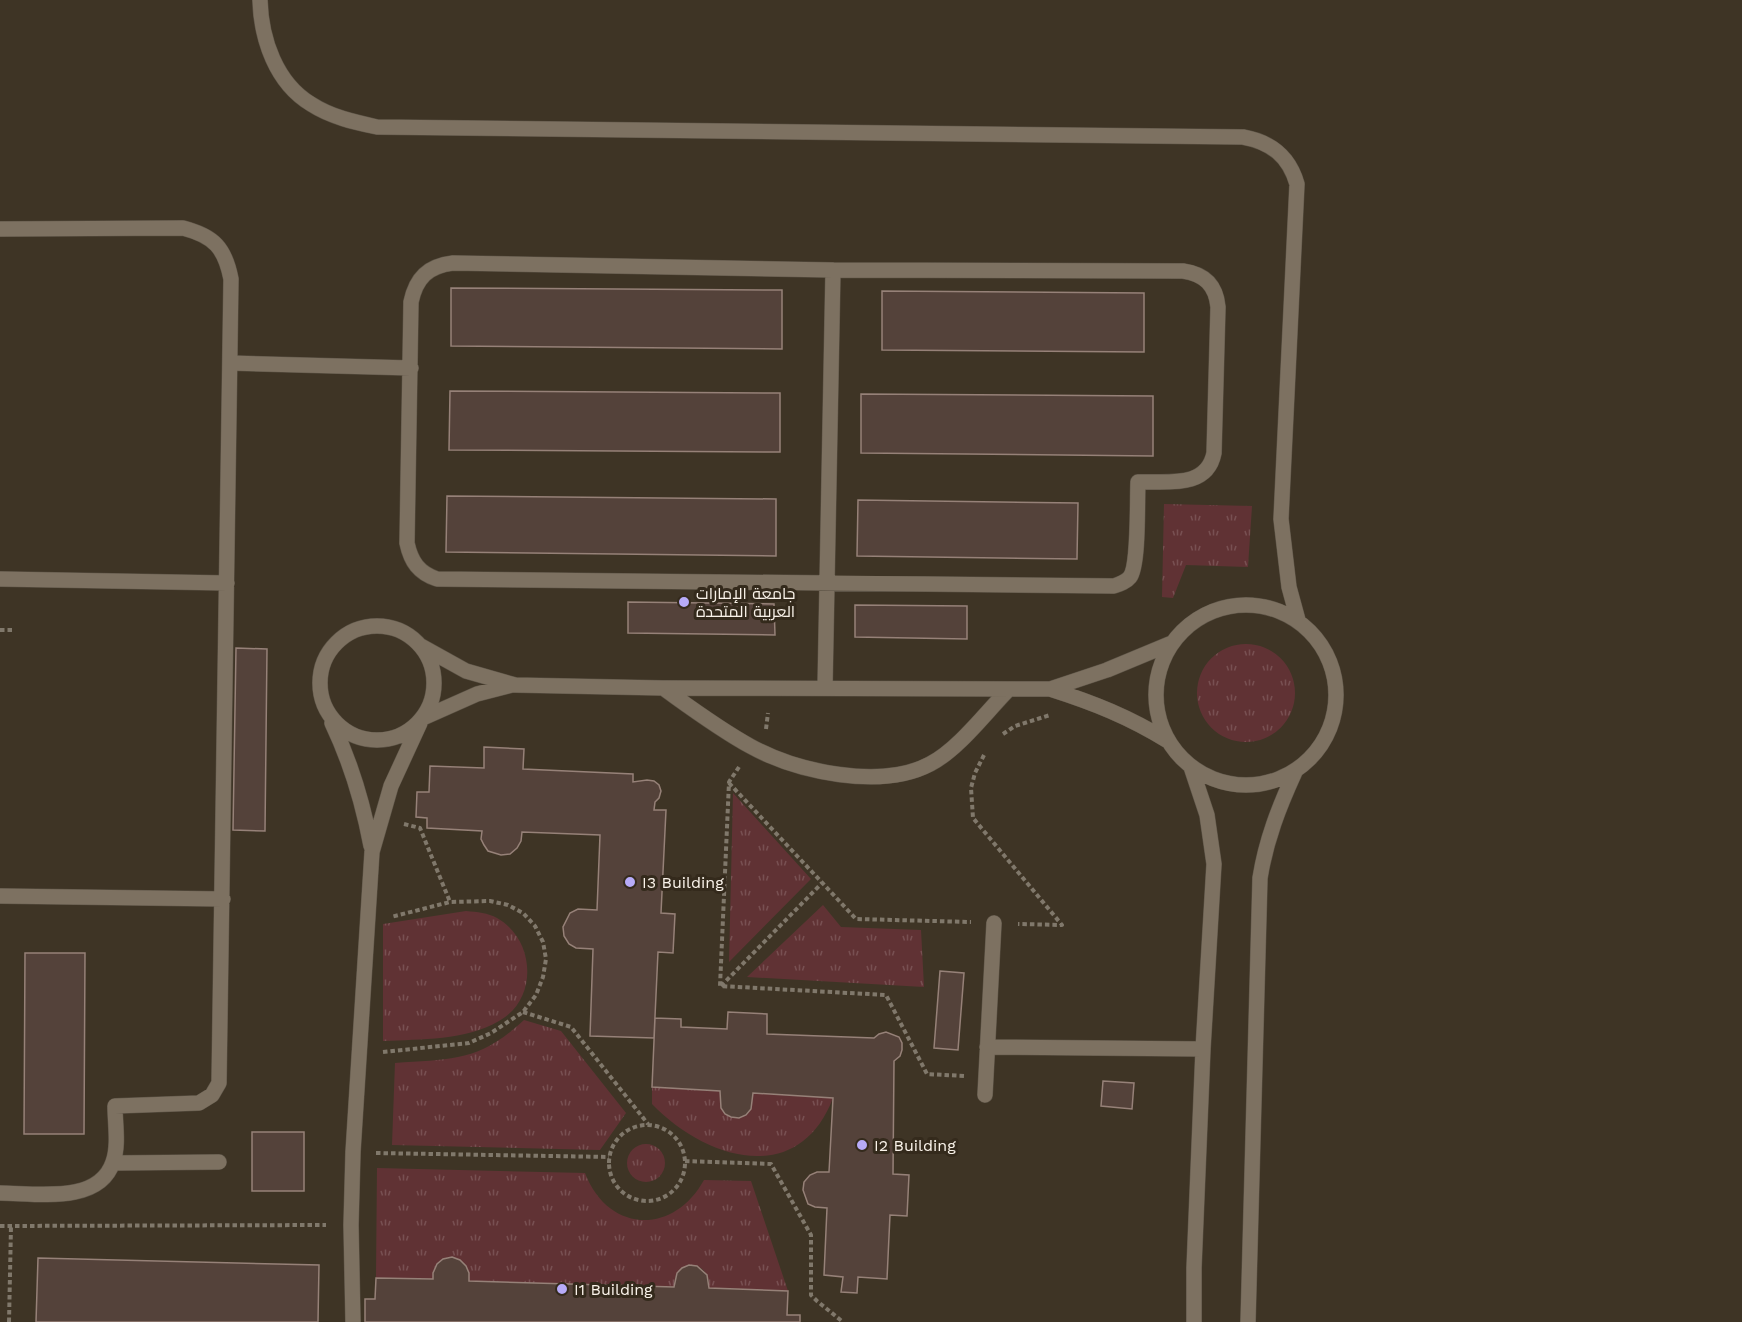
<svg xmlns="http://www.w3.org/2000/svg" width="1742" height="1322" viewBox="0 0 1742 1322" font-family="'Work Sans',Cairo,sans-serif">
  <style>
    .grass { fill: url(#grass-tufts) }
    .building { fill: #54423a; stroke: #968178; stroke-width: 1.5 }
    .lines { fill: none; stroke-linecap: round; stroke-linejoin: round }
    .service-casing { stroke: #5c5346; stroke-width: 16 }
    .path { stroke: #80786b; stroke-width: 4; stroke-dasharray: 4.5 3; stroke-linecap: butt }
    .service { stroke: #7d7161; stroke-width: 15 }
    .poi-dot { fill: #b7abf8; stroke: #342a1c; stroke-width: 2 }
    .labels { text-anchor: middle; stroke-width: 6; stroke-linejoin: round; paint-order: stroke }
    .poi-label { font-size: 16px; fill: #faf3ea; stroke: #342a1c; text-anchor: start }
  </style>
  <defs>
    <pattern id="grass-tufts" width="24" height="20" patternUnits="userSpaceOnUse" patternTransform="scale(1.5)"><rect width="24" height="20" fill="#603234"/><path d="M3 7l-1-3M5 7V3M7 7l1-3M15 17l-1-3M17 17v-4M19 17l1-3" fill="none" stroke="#785052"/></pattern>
  </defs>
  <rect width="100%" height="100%" fill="#3e3425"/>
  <!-- grass -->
  <path class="grass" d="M1164,504l88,2 -4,61 -62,-2 -13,33 -11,-1z
    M1197 693a49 49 0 1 1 98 0a49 49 0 1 1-98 0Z
    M733,793l78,86 -82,83z
    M823,905l18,22 80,3 3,57 -177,-10z
    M466,911c11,1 22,2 31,7 38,21 42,81 2,103 -34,20 -78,18 -116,20v-117z
    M524,1020l37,11 65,82 -26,37 -208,-5 3,-82c58,-4 84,-1 129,-43z
    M652,1087l68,4c-3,34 32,37 33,2l80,5c-35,91 -128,61 -181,6z
    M627 1163a19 19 0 1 1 38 0a19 19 0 1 1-38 0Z
    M377,1168l208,5c23,60 88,63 119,7l47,1 37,110 -79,-3c2,-29 -35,-31 -35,-1l-205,-6c1,-31 -36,-31 -36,-2l-57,-1z"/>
  <!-- building -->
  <path class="building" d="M451,288l331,2v59l-331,-3z
    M882,291l262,2v59l-262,-2z
    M450,391l330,2v59l-331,-2z
    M861,394l292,2v60l-292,-3z
    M447,496l329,3v57l-330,-4z
    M858,500l220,3 -1,56 -220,-3z
    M628,602l146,2 1,31 -147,-2z
    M855,605l112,1v33l-112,-2z
    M236,648l31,1 -2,182 -32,-1z
    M484,747l40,2 -1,20 110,5v8l14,-2 7,1 5,4 2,6 -2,7 -4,4 -1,8h12l-5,103 14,1 -2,39 -15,-1 -4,86 -64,-2 3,-87 -17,-1 -7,-4 -5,-8 -1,-9 7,-14 8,-4 19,1 3,-75 -78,-3 -1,9 -4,7 -7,6 -9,1 -13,-4 -4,-6 -3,-6 1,-8 -55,-3v-10l-11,-1 1,-25h12l1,-26 54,2z
    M25,953h60l-1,181h-60z
    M940,971l24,2 -6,77 -24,-2z
    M728,1012l39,2v20l107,4 5,-4 7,-2 13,5 3,6v7l-2,6 -6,5 -1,113 16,1 -2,41 -17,-1 -3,64 -29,-2 -1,16 -16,-1 2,-15 -19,-2 3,-67 -12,-1 -7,-3 -5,-14 1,-8 6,-7 7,-3h12l4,-74 -80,-5 -2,16 -5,6 -7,3 -8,-1 -6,-3 -4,-6 -1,-17 -68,-4 3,-69 26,1v8l46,2z
    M1103,1081l31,2 -2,26 -31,-3z
    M252,1132h52v59h-52z
    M452,1257l8,3 6,6 3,7v8l205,6 3,-14 5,-5 7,-3 8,1 10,9 2,13 79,3 -1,24h13v7h-435v-23h10l1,-21 57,1v-6l4,-9 6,-5z
    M38,1258l281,7 -1,57h-282z"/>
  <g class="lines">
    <!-- service casing -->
    <g class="service-casing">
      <path id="service" d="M260,0c1,39 16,83 51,104 20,13 43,18 66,23l866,10c28,5 46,19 54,47l-16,335 8,68 9,33
        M0,229l183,-1c31,8 42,20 48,51l-12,804 -7,12 -13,8 -84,3c0,18 4,39 -2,56 -14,43 -78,31 -113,31
        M453,263l380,7 350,1c21,3 33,14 35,36l-4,146c-7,36 -47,28 -76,29 -1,18 1,83 -8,95 -4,5 -10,7 -16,9l-677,-7c-18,-6 -26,-17 -30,-36l4,-241c5,-24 17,-36 42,-39z
        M230,363l181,5
        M0,579l227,4
        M1156 695a90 90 0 1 1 180 0a90 90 0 1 1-180 0Z
        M320 683a57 57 0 1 1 114 0a57 57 0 1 1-114 0Z
        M421,646l45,25 49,14 148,3 387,1c44,14 79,28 118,52
        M663,688c28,20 56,41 87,58 47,26 131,44 180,18 28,-14 57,-53 79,-75
        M825,688l8,-418
        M1050,689l57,-19 65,-27
        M423,718l54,-24 35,-9
        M332,723c19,40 31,80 39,123
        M1191,767l16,48 7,49 -11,185 -9,219v54
        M0,896l223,3
        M987,1047l216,2
        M985,1095l9,-172
        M113,1163l106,-1
        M353,1322l-2,-97 2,-73 19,-300 19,-66 29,-63
        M1248,1322l12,-444c6,-38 19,-71 35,-106"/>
    </g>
    <!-- path -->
    <path class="path" d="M0,630h15
      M766,729l2,-16
      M1003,734l12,-8 35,-11
      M984,755l-9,18 -4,15 2,30 89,107 -44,-1
      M739,767l-10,15 -9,204 166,9 41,79 37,2
      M729,783l127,136 115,3
      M404,824l16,4 30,74
      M721,986l101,-103
      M523,1012l48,15 77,97
      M383,1052l86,-9 22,-10 32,-21 13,-17 7,-18 3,-18 -3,-17 -8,-16 -12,-13 -15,-8 -18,-4 -40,1 -59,15
      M609 1163a38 38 0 1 1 76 0a38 38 0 1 1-76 0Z
      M376,1153l233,4
      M685,1161l86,3 40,71v60l6,6 26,21
      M0,1226l326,-1
      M9,1322l2,-96"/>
    <!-- service -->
    <use href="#service" class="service"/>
  </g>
  <!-- markers -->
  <g class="poi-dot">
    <circle cx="684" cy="602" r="6"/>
    <circle cx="630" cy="882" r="6"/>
    <circle cx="862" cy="1145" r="6"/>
    <circle cx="562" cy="1289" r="6"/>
  </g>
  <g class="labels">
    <!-- poi labels -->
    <g class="poi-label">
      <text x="696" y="599">جامعة الإمارات<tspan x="696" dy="18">العربية المتحدة</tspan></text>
      <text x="642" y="888">I3 Building</text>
      <text x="874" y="1151">I2 Building</text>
      <text x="574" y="1295">I1 Building</text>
    </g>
  </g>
</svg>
